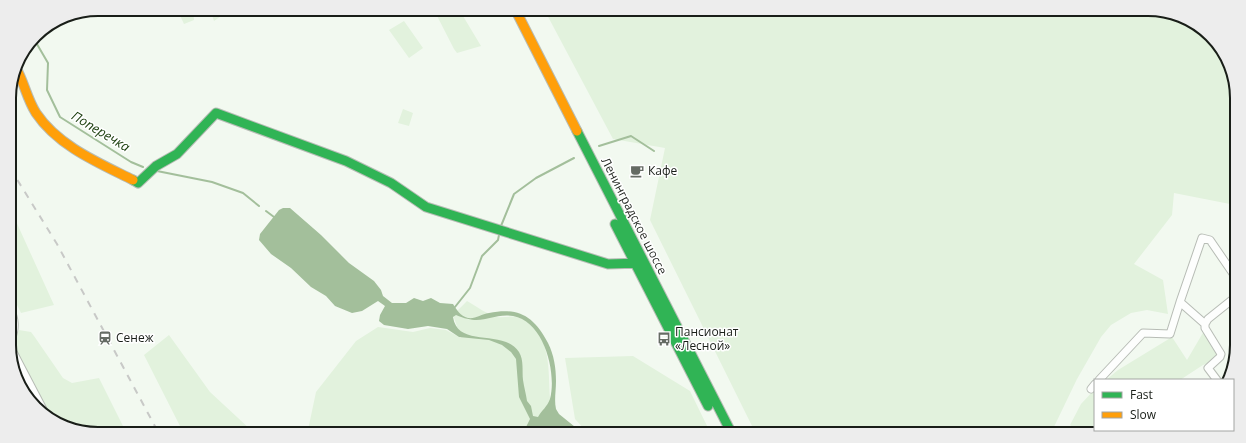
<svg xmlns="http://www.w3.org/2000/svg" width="1246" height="443" viewBox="0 0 1246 443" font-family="'Open Sans',sans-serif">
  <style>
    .green { fill: #e2f2dd }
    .water { fill: #a3bf9b; fill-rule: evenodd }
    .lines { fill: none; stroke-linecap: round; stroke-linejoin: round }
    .stream { stroke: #a3bf9b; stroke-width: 2 }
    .street-casing { stroke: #b7bcb5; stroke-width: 9 }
    .fast-casing { stroke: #b7bcb5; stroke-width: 11 }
    .slow-casing { stroke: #b7bcb5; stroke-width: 11 }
    .street { stroke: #fdfefd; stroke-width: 7 }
    .fast { stroke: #30b455; stroke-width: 9 }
    .slow { stroke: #ff9f0a; stroke-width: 9 }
    .rail { stroke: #c8c9c7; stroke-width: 2; stroke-dasharray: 7 7; stroke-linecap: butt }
    .labels { text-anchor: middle; stroke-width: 3; stroke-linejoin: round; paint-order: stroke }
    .poi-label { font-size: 12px; fill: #191e18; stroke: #fff; text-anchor: start }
    .street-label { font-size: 12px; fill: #191e18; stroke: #fff }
    .water-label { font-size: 13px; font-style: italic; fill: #183c0a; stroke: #fff }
    .rim { fill: none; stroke: #191e18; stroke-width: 2 }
  </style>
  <rect width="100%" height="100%" fill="#f2f9f0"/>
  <!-- green -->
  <path class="green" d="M177,9h16l1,11 -10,4z
    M210,9l20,1 -16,11z
    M434,10l26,1 21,35 -24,7 -3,-4z
    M545,11l631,3 39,26 21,46 -1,119 -61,-12 -2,22 -38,49 29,16 5,34 -21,-4 -16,3 -20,12 -10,12 -24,42 -25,52 -3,2 -294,-1 -105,-212 15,-72 -52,-9z
    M404,21l19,27 -14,10 -20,-28z
    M403,109l10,4 -4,13 -11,-3z
    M10,208l44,97 -33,8 -11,-22z
    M467,301c7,4 23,15 30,16 10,1 17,-3 27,3 28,16 24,51 26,78 1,9 3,18 5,27l11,3 6,3 -264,-1 8,-38 40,-51 22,-14 35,5 17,-4 16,2 15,8 -8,-23z
    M19,330l12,2 3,4 29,42 9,5 27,-5 26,52 -55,-1 -39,-25 -20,-42v-5l3,-3 -3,-9z
    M1204,331l14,24 -10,8 -5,2 -23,15h-74l12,-10 54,-33 15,23z
    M169,335l41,57 41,38h-69l-38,-75z
    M633,356l57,35 20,41 -128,-1 3,-1 -10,-11 -10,-61z
    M1095,389v41h19l-4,4h-29l-11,-9 11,-21z"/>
  <!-- water -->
  <path class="water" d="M283,208h7l31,27 28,28 25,18 7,9 2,6 9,7h14l8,-5 9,3 8,-3 9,5 13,1c4,6 7,12 15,14 8,1 13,-4 21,-5 29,-6 45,3 59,30 6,12 8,25 8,38 0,10 -2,19 0,28l3,5 21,17c-9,0 -16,-4 -25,-5l-4,5h-27l6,-12 -11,-22 -3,-38 -5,-7 -9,-7 -13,-5 -30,-3 -12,-8 -19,-3 -20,3 -24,-4 -5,-4 1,-6 5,-9 -7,-5 -16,10 -10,2 -17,-7 -9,-10 -15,-9 -20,-19 -20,-14 -12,-14 1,-6 19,-24zM456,315c27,12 34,-2 57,1 31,5 44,57 37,83 -3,8 -8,11 -12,18l-5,-1 -2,-10 -4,-5c-1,-7 -3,-14 -4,-21 -1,-9 1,-20 -4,-28 -16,-24 -61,-3 -66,-35z"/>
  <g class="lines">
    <!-- stream -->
    <path class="stream" d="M34,39l14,24 -1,27 13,27 71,45 12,5
      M599,146l32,-10 23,15
      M157,171l55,11 31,11 16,13
      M266,211l8,6
      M501,226l13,-32 22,-16 38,-20
      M455,307l15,-19 12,-32 16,-16 1,-5"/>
    <!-- street casing -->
    <g class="street-casing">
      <path id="street" d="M10,308c5,11 6,20 1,32
        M1205,324l3,-5 25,-20
        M11,348l34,65
        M1099,380l44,-47 27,1 10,-32
        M1217,380l-9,-12 12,-11 1,-3 -16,-26v-4l-25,-22 22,-64 8,2 24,35
        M1091,389l4,-5"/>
    </g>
    <!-- fast casing -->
    <g class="fast-casing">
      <path id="fast" d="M577,131l154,301
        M133,180l5,3 18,-17 21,-12 39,-41 130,48 45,22 35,24 182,57 33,-1
        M615,224l93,182"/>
    </g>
    <!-- slow casing -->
    <g class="slow-casing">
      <path id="slow" d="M516,11l61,120
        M16,68c8,14 11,31 20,45 22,33 63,50 97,67"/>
    </g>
    <!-- street -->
    <use href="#street" class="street"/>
    <!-- fast -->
    <use href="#fast" class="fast"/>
    <!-- slow -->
    <use href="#slow" class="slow"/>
    <!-- rail -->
    <path class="rail" d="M10,168l47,76 100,186"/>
  </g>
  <!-- icons -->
  <defs>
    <g id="cafe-bare" transform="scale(1.08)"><path d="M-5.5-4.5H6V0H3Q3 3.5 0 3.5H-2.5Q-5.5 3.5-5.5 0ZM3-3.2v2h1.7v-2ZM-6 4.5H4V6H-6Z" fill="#656b64" stroke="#fff" stroke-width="2.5" paint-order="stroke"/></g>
    <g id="station-bare" transform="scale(1.08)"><path d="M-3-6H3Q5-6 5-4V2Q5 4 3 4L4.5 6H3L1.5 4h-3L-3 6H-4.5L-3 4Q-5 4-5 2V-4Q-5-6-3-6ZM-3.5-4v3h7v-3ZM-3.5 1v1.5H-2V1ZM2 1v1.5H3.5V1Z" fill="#656b64" stroke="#fff" stroke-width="2.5" paint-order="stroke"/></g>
    <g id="bus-bare" transform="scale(1.08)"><path d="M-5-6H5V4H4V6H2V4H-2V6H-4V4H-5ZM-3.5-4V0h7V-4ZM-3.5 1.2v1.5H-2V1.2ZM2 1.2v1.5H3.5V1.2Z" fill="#656b64" stroke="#fff" stroke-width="2.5" paint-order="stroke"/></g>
  </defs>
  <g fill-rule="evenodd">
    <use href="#cafe-bare" x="637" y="171"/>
    <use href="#station-bare" x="105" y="338"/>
    <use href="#bus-bare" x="664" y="339"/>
  </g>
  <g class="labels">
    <!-- poi labels -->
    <g class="poi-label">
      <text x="648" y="175">Кафе</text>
      <text x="675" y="336">Пансионат<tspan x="675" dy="14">«Лесной»</tspan></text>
      <text x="116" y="342">Сенеж</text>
    </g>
    <!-- street labels -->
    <g class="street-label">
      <text transform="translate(634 216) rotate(63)" y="4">Ленинградское шоссе</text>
    </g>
    <!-- water labels -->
    <g class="water-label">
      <text transform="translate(101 131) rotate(31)" y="5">Поперечка</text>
    </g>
  </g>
  <!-- crop -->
  <path d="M0 0H1246V443H0ZM98 16H1148A82 82 0 0 1 1230 98V345A82 82 0 0 1 1148 427H98A82 82 0 0 1 16 345V98A82 82 0 0 1 98 16Z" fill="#ededed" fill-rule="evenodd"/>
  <path class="rim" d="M98 16H1148A82 82 0 0 1 1230 98V345A82 82 0 0 1 1148 427H98A82 82 0 0 1 16 345V98A82 82 0 0 1 98 16Z"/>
  <!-- legend -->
  <rect x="1094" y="379" width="140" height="52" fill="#ffffff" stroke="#a3a5a3"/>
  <rect x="1102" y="392" width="20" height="6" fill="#30b455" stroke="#a3a5a3"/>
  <text x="1130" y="399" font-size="12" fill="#191e18">Fast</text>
  <rect x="1102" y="412" width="20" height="6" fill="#ff9f0a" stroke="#a3a5a3"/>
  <text x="1130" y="419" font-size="12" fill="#191e18">Slow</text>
</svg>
